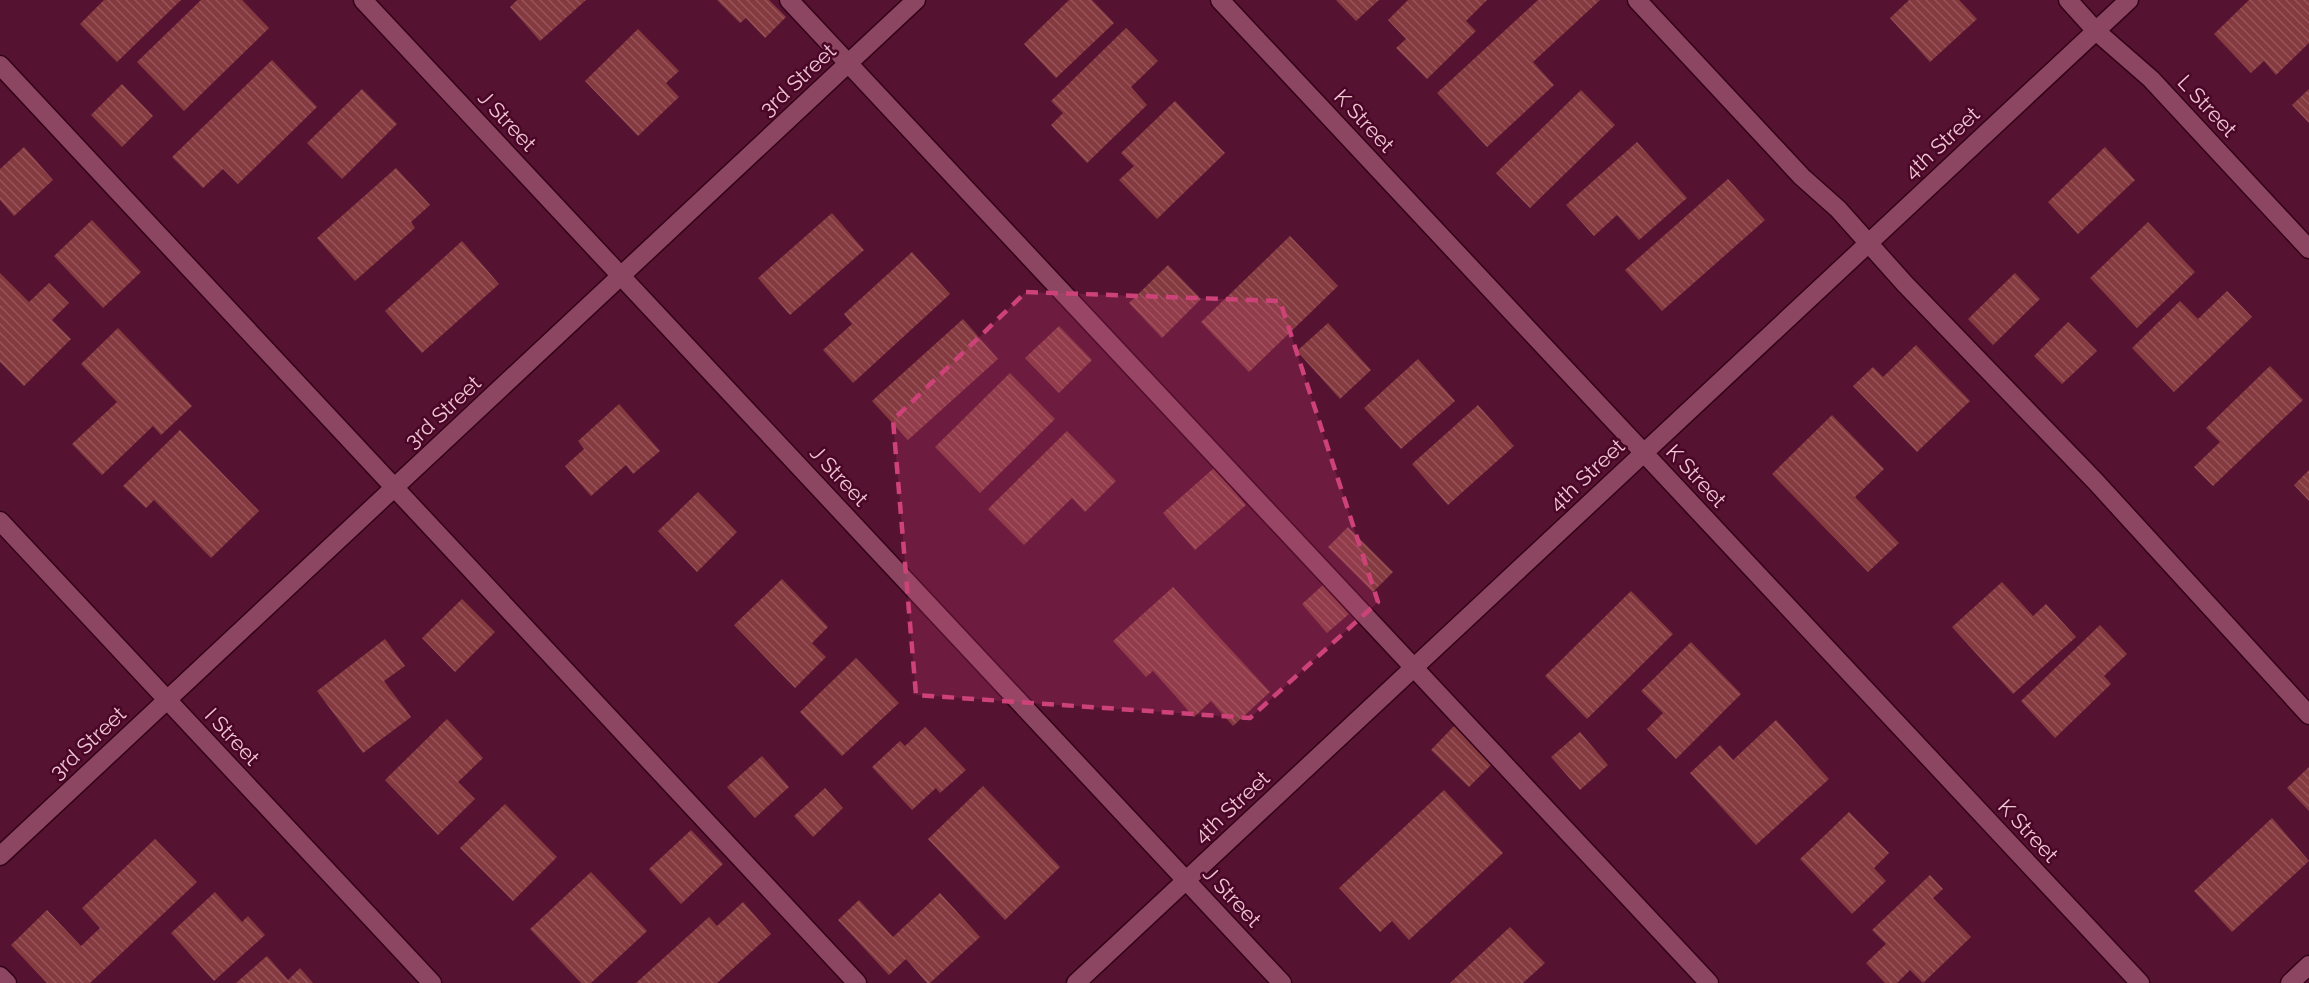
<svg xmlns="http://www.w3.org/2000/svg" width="2309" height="983" viewBox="0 0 2309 983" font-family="Raleway,sans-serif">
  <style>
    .building { fill: url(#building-back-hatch) }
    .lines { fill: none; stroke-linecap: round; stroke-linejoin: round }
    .lane-casing { stroke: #330219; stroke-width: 21 }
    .street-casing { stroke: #330219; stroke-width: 21 }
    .secondary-casing { stroke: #330219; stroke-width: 21 }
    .lane { stroke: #8d4661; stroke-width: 18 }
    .street { stroke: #8d4661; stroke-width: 18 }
    .secondary { stroke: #8d4661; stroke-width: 18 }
    .marked { fill: #cd4379; fill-opacity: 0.2; stroke: #cd4379; stroke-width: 4.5; stroke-dasharray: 12 8; stroke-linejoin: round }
    .labels { text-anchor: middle; stroke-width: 5; stroke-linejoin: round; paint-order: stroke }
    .street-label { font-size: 21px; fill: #efc5d2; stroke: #4a0627 }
  </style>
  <defs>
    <pattern id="building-back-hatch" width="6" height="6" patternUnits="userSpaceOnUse" patternTransform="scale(1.5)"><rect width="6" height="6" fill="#843a3f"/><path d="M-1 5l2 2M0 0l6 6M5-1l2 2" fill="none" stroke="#96555a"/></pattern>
  </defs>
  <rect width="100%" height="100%" fill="#561331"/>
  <!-- building -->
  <path class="building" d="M104,0h77l-64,62 -37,-38z
    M201,0h41l27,28 -85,83 -47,-49z
    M517,0h69l-46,41 -30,-34z
    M717,0h52l17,17 -21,21 -19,-20 -6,5z
    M1069,0h23l22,23 -58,55 -32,-34z
    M1336,0h43l-23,21z
    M1408,0h79l-21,21 10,10 -49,48 -31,-31 10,-9 -18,-19z
    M1538,0h62l-67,62 21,23 -67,62 -50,-54z
    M1909,0h50l18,19 -47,43 -40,-44z
    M2249,0h60v43l-33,32 -12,-14 -13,12 -37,-39z
    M1126,28l32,33 -27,26 16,18 -60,58 -36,-38 12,-12 -12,-12z
    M638,29l41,42 -13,12 13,14 -41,39 -53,-55z
    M272,60l45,47 -79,77 -15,-15 -20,19 -31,-31z
    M122,84l31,32 -31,31 -31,-32z
    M362,89l35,35 -55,55 -35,-36z
    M2309,89v34l-17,-18z
    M1581,90l34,35 -85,83 -34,-35z
    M1175,101l50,52 -68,66 -38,-39 15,-14 -13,-13z
    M1637,142l50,56 -48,42 -22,-25 -23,21 -28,-31z
    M24,147l29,33 -39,36 -14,-16v-31z
    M2105,147l30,33 -57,54 -30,-32z
    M396,168l34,37 -19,17 4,6 -60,53 -38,-43z
    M1728,179l37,41 -103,91 -37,-41z
    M832,213l32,37 -74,65 -32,-37z
    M92,220l49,52 -38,36 -49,-52z
    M2148,222l47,50 -58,56 -47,-50z
    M1290,236l48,50 -89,86 -48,-50z
    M462,241l37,43 -77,69 -37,-42z
    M912,252l38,42 -97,89 -30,-33 29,-26 -8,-10z
    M1168,265l33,34 -39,39 -33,-35z
    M0,273l29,29 20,-19 20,20 -17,17 19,19 -47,47 -24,-24z
    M2015,273l25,26 -47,46 -25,-26z
    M2227,291l25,26 -78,75 -42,-44 48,-47 18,18z
    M963,319l35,40 -90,81 -36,-39z
    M2068,322l29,29 -35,33 -28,-28z
    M1328,323l43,47 -31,29 -43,-48z
    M1059,326l33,34 -33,33 -34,-35z
    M118,328l74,78 -31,29 -8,-9 -51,49 -30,-31 45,-42 -36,-38z
    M1916,345l54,56 -53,51 -64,-66 20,-19 10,10z
    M1418,359l37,42 -54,48 -37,-41z
    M2270,366l33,34 -90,86 -19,-19 26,-25 -14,-14z
    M1010,373l45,46 -75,74 -45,-46z
    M619,404l41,47 -27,23 -7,-9 -35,31 -26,-30 19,-17 -6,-8z
    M1478,405l36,41 -66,59 -36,-41z
    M1832,415l52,54 -29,28 44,46 -31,29 -96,-98z
    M180,430l79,81 -48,47 -57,-58 -8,8 -23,-22z
    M1067,431l49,50 -31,31 -13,-14 -48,47 -36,-36z
    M1214,468l32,37 -51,45 -32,-37z
    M2309,470v31l-15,-16z
    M698,492l39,40 -40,40 -39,-41z
    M1348,527l45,45 -20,20 -45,-45z
    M782,579l46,48 -16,16 14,14 -31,31 -61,-63z
    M2002,582l31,34 13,-12 30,33 -63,57 -61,-67z
    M1323,585l26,29 -22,19 -25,-29z
    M1173,587l97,105 -37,34 -22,-25 -17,16 -41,-46 -7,6 -33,-36z
    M1631,591l42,43 -86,85 -42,-43z
    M462,599l33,33 -40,40 -33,-34z
    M2100,625l27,29 -23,22 7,8 -56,54 -34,-37z
    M385,639l20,27 -21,15 27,36 -48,36 -46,-62z
    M1691,642l50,52 -65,65 -29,-30 16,-16 -22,-22z
    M856,658l43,45 -57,53 -42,-44z
    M447,719l36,39 -25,24 17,17 -37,36 -53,-55z
    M1776,720l53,59 -73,66 -66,-72 30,-28 13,15z
    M1454,726l38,38 -23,23 -38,-37z
    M925,727l41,43 -26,23 -4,-5 -24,22 -40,-43 28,-26 5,5z
    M1580,732l28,33 -28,25 -29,-33z
    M762,756l27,31 -34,31 -28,-31z
    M2309,767v44l-22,-23z
    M983,786l77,81 -55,53 -77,-81z
    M825,788l18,20 -30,29 -19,-21z
    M1444,790l59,63 -94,87 -17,-19 -12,11 -41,-44z
    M505,804l52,53 -44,44 -53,-53z
    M1849,812l40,41 -15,15 12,13 -34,33 -52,-55z
    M2272,818l37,43 -77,71 -38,-41z
    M691,830l32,34 -42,40 -32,-35z
    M155,839l42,43 -107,101h-43l-36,-38 36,-35 34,36 19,-18 -18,-20z
    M591,872l56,59 -56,52h-10l-51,-54z
    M1930,875l13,14 -10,9 38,39 -48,46 -13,-13 -13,13h-12l-19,-20 20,-19 -14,-14z
    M215,892l27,30 6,-6 17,19 -51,46 -43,-48z
    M940,893l40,44 -50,46h-3l-21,-24 -17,16 -51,-55 21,-20 34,37z
    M743,902l28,32 -54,49h-81l73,-66 8,9z
    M1510,927l35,36 -22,20h-73z
    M267,956l21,24 12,-12 13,15h-77z"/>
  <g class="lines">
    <!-- lane casing -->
    <g class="lane-casing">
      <path id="lane" d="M789,0l920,983
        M1637,0l165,177 36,32 67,75 191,198 213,233
        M0,65l857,918
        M0,976l7,7"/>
    </g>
    <!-- street casing -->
    <g class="street-casing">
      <path id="street" d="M363,0l919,983
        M1220,0l920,983
        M2068,0l28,31 55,48 158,170
        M0,521l432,462
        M1076,983l1053,-983"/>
    </g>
    <!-- secondary casing -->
    <g class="secondary-casing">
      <path id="secondary" d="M0,856l916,-856
        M2290,983l19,-18"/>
    </g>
    <!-- lane -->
    <use href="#lane" class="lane"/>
    <!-- street -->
    <use href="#street" class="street"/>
    <!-- secondary -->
    <use href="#secondary" class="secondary"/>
  </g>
  <!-- marked area -->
  <path class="marked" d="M1026,292l254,9 98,301 -128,116 -334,-23 -23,-275z"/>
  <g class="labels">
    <!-- street labels -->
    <g class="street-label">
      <text transform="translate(798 80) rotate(-43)" y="7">3rd Street</text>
      <text transform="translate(2207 106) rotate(47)" y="7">L Street</text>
      <text transform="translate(507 121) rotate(47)" y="7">J Street</text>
      <text transform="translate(1364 121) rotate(47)" y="7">K Street</text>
      <text transform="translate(1942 143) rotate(-43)" y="7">4th Street</text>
      <text transform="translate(443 412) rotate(-43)" y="7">3rd Street</text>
      <text transform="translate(1587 475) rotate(-43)" y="7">4th Street</text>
      <text transform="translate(839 476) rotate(47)" y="7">J Street</text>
      <text transform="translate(1696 476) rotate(47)" y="7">K Street</text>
      <text transform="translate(232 737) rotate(47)" y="7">I Street</text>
      <text transform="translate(88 743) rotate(-43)" y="7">3rd Street</text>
      <text transform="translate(1232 807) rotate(-43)" y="7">4th Street</text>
      <text transform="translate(2028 831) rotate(47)" y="7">K Street</text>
      <text transform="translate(1232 897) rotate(47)" y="7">J Street</text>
    </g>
  </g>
</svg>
